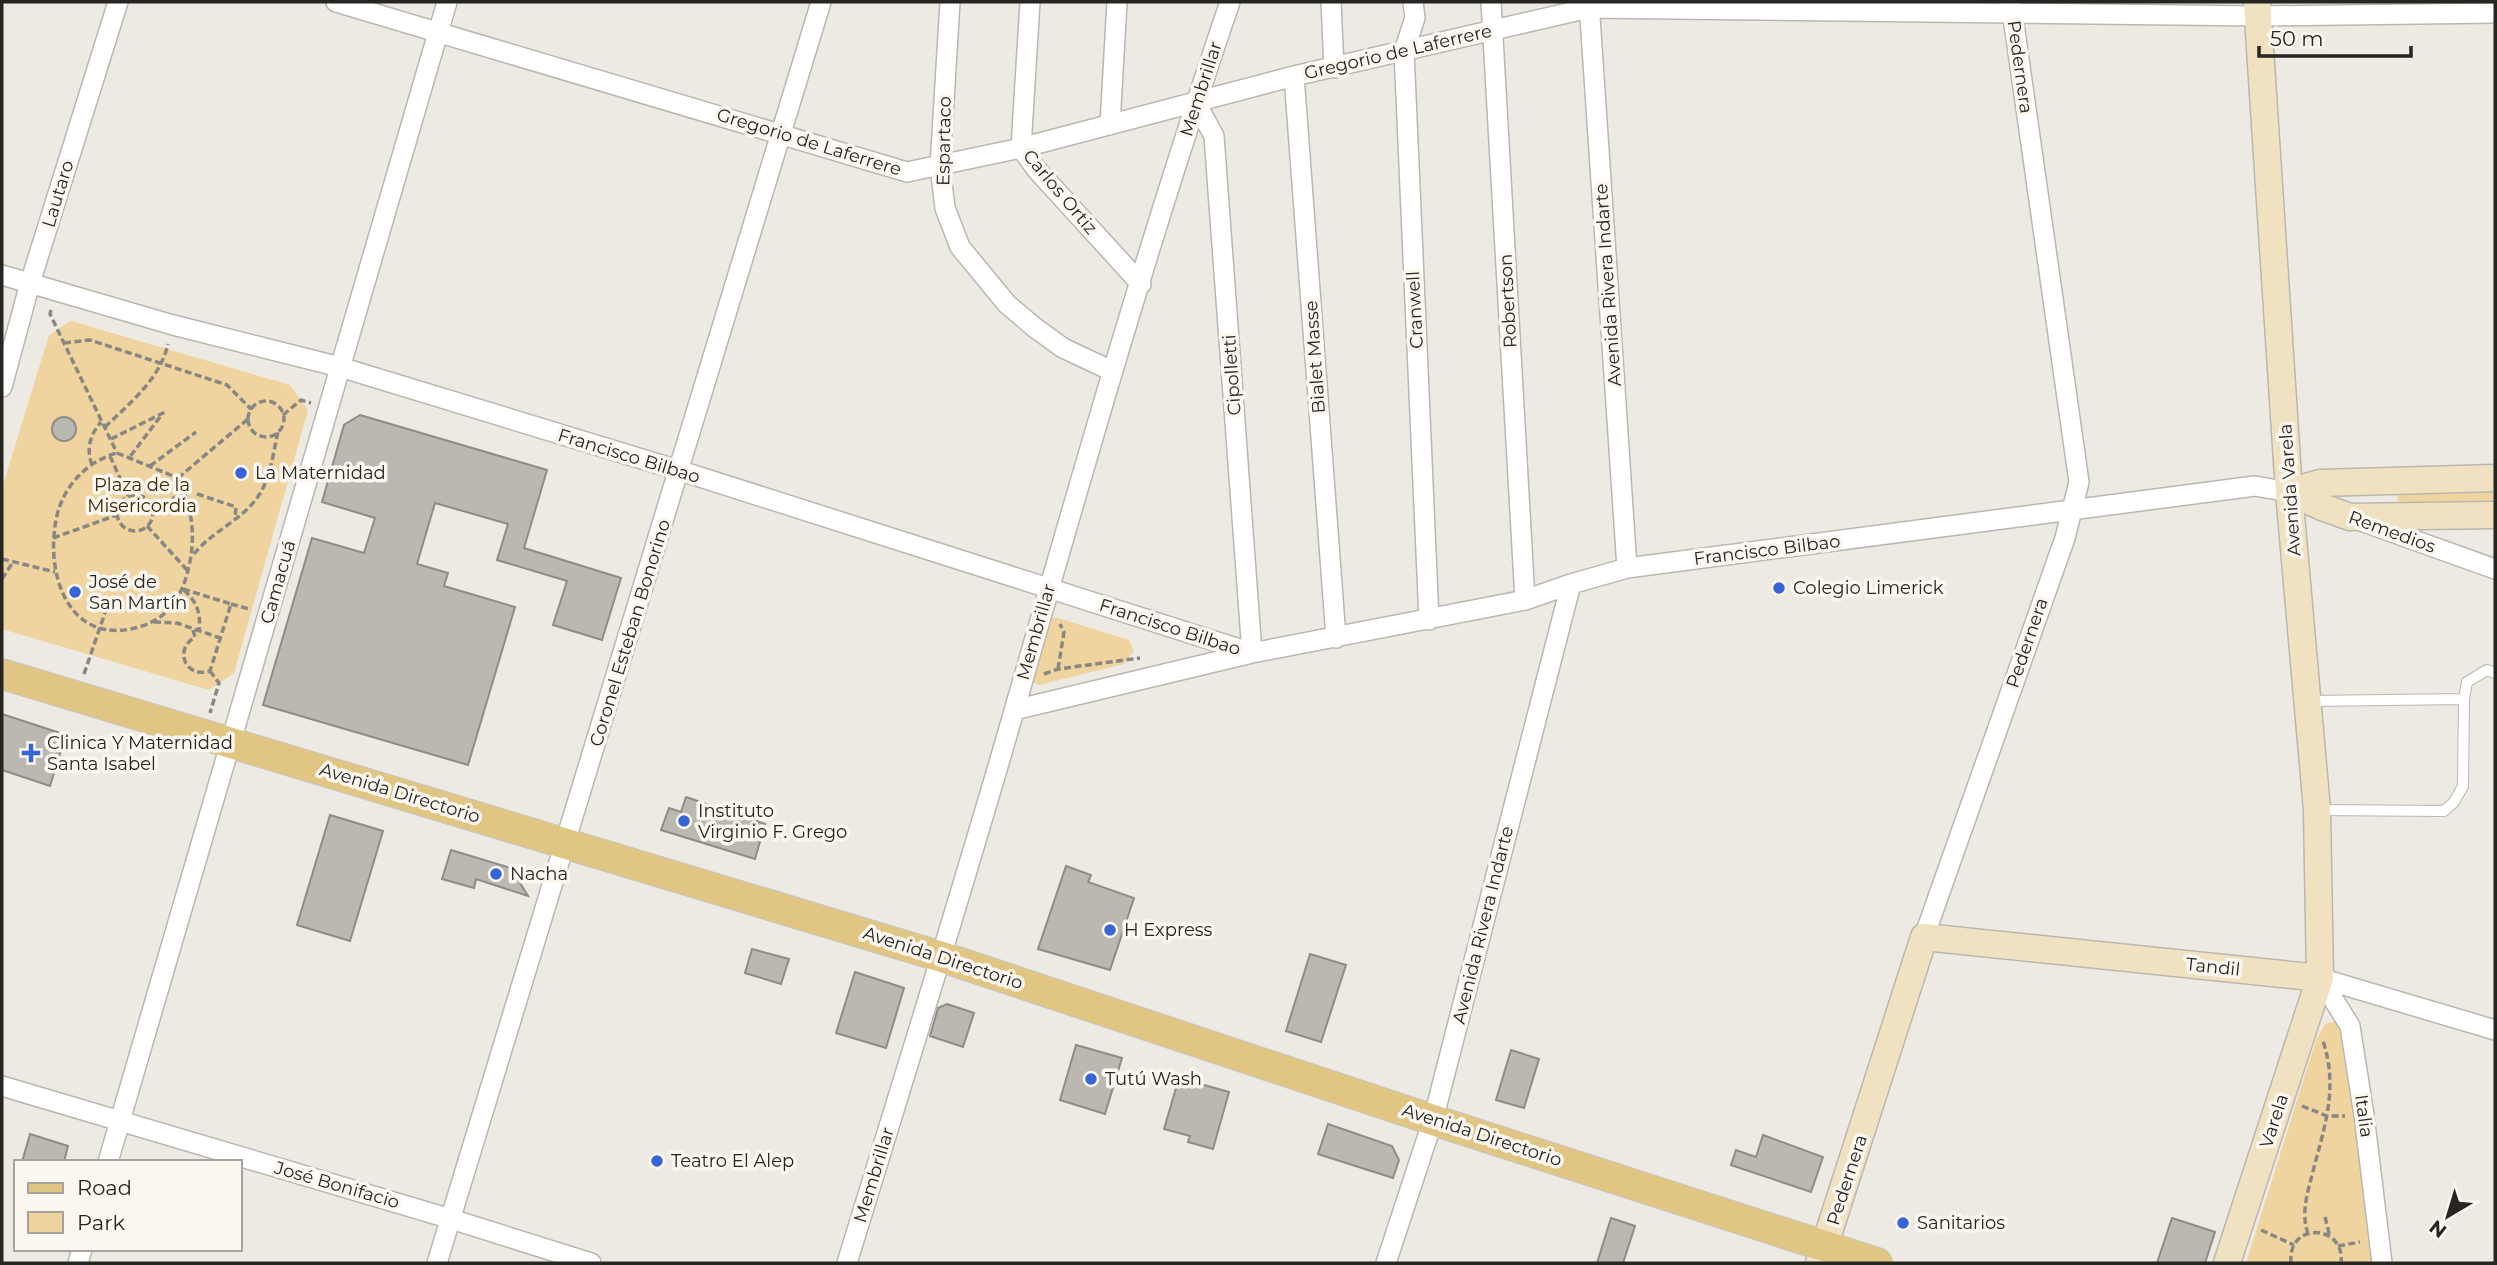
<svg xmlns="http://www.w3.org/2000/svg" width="2497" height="1265" viewBox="0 0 2497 1265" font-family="Montserrat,sans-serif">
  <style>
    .green { fill: #efd49f }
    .building { fill: #bbb7b1; stroke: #8f8c86; stroke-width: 2 }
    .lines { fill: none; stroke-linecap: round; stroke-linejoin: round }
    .lane-casing { stroke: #bab7b0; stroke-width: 12 }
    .street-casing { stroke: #bab7b0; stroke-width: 22 }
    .secondary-casing { stroke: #bab7b0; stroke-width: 29 }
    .primary-casing { stroke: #c7c6c6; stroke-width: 32 }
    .path { stroke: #898782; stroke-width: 3.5; stroke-dasharray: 7 3.5; stroke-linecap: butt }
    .lane { stroke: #fff; stroke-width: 10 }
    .street { stroke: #fff; stroke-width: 19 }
    .secondary { stroke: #f0e2c1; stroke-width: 26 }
    .primary { stroke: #e1c583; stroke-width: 30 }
    .poi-dot { fill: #3865d6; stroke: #fbf7f0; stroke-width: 2.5 }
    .labels { text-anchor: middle; stroke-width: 7; stroke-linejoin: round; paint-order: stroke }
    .street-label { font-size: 18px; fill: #262522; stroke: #fbf7f0 }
    .poi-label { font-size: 18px; fill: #262522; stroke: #fbf7f0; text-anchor: start }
    .park-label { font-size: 18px; fill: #392800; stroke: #fbf7f0 }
  </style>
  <rect width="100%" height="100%" fill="#edeae3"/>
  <!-- green -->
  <path class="green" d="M71,321l219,64 18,25 -74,263 -25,17 -207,-61v-141l47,-153z
    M2491,490l3,7 -2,8 -91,1 -4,-9 1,-4z
    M1049,618h9l71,22 5,11 -10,13 -85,21 -10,-5z
    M2336,1021l10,9 26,233h-126l70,-223 9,-16z"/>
  <!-- building -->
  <path class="building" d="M360,415l187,55 -23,78 97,30 -19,62 -49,-15 14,-44 -70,-21 11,-36 -73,-21 -18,61 31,9 -4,13 71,21 -47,158 -205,-60 49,-167 52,15 11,-35 -53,-16 22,-77z
    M52 429a12 12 0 1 1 24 0a12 12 0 1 1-24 0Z
    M2,714l64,21 -16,51 -48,-16z
    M686,797l79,27 -10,35 -94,-29 8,-22 12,4z
    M330,815l53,16 -33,110 -53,-16z
    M451,850l60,18 17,28 -52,-17 -2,9 -32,-9z
    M1066,866l25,9 -3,7 46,16 -24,72 -72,-21z
    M752,949l37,10 -8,25 -36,-11z
    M1310,954l36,11 -25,77 -35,-11z
    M855,972l49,16 -18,60 -50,-15z
    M947,1004l27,9 -11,34 -33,-11 8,-28z
    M1076,1045l46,13 -17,56 -45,-14z
    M1511,1050l28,9 -15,49 -28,-8z
    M1179,1078l50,14 -16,57 -25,-7 2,-6 -26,-7z
    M1328,1124l64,22 7,14 -6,18 -75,-24z
    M30,1134l38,12 -4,16h-42z
    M1763,1135l60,22 -12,35 -80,-27 5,-15 20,7z
    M1611,1218l24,8 -12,37h-26z
    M2172,1218l43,14 -10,31h-48z"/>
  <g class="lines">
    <!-- lane casing -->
    <g class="lane-casing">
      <path id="lane" d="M2308,701l156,-2
        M2317,810l127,1 10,-9 9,-16 1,-87 3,-17 20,-12 8,3"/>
    </g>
    <!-- street casing -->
    <g class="street-casing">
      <path id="street" d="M336,2l571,170 114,-24 273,-72 295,-68 669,8 237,-3
        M950,2l-10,165 5,41 15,39 47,57 27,23 29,21 49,23
        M1030,2l-9,146 16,22 104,114
        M1331,2l3,66
        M1413,2l2,16 -11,33 25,569
        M1491,2l34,598
        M1589,2l38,566
        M1294,76l42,562
        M1110,125l7,-123
        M2,275l171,50 167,42 338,103 574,183 -38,-517 -18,-33
        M2,387l28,-104 88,-281
        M2361,521l134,48
        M1014,710l238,-57 273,-53 46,-16 56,-16 628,-82 34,6
        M1924,937l141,-399 14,-56 -68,-479
        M2320,978l30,48 14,89 18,148
        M2320,978l175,52
        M2,1086l449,133 140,44
        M108,1162l339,-1160
        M78,1263l4,-14
        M437,1263l384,-1261
        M847,1263c56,-183 114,-367 167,-552 68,-237 136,-475 216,-709
        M1386,1263l47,-143 138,-536"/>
    </g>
    <!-- secondary casing -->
    <g class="secondary-casing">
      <path id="secondary" d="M2289,492l33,15 28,10 145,-2
        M2289,492l31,-9 175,-5
        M1819,1263l105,-326 396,41
        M2227,1263l93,-285 -3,-168 -28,-318 -32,-490"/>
    </g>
    <!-- primary casing -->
    <g class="primary-casing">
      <path id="primary" d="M2,674l940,283 491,163 444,143"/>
    </g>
    <!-- path -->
    <path class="path" d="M51,310l-1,4 67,139
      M64,343l26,-3 137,45 24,24
      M248 419a18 18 0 1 1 36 0a18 18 0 1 1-36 0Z
      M283,415l18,-15 10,3
      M105,427c25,-24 55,-48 63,-83
      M111,439l52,-26 -34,45
      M117,453l61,25c14,28 18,58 11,88 -6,28 -19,51 -47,60 -71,23 -97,-48 -86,-106 6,-32 29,-58 61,-67z
      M110,456l18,40
      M92,465c-6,-17 -2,-30 9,-43
      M150,466l46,-34
      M178,478l70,-59
      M197,494l39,13 -1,12
      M117 513a18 18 0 1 1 36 0a18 18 0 1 1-36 0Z
      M153,507l32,-14
      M147,526l41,45
      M53,538l64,-23
      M194,554c18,-23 49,-34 65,-59 12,-18 14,-42 19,-63
      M2,559l53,13
      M2,579l11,-17
      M183,589l48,15 -21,67
      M184,590c13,12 17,23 15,41
      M231,604l18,5
      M154,622l23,1 43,15
      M193,630l2,7c-22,13 -9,42 15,34
      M1058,669l6,-37 -4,-8
      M210,671l9,12 -9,30
      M84,674l26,-76
      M1044,674l14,-5 82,-11
      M2302,1106l25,10h18
      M2325,1217l5,20
      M2261,1230l33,15
      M2308,1234c-7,-21 -1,-39 4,-59 12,-47 27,-86 11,-134
      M2338,1246l22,-4
      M2291,1263c-4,-42 55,-39 50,0"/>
    <!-- lane -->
    <use href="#lane" class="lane"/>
    <!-- street -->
    <use href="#street" class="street"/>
    <!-- secondary -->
    <use href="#secondary" class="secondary"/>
    <!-- primary -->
    <use href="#primary" class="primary"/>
  </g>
  <!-- markers -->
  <g class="poi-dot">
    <circle cx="241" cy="473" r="7"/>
    <circle cx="1779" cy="588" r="7"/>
    <circle cx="75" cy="592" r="7"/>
    <path d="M27.5 742.5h7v7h7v7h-7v7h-7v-7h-7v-7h7z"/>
    <circle cx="684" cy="821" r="7"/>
    <circle cx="496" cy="874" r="7"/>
    <circle cx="1110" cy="930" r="7"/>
    <circle cx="1091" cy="1079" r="7"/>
    <circle cx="657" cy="1161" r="7"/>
    <circle cx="1903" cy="1223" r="7"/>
  </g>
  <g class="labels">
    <!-- street labels -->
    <g class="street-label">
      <text transform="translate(1398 52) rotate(-13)" y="6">Gregorio de Laferrere</text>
      <text transform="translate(2020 67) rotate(82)" y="6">Pedernera</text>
      <text transform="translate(1201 89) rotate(-72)" y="6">Membrillar</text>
      <text transform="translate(944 141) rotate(-89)" y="6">Espartaco</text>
      <text transform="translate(809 142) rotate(17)" y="6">Gregorio de Laferrere</text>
      <text transform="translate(1060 192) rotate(50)" y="6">Carlos Ortiz</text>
      <text transform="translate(58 194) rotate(-73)" y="6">Lautaro</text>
      <text transform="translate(1608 285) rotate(-94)" y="6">Avenida Rivera Indarte</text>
      <text transform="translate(1508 301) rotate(-93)" y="6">Robertson</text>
      <text transform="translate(1415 310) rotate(-93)" y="6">Cranwell</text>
      <text transform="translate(1315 357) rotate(-94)" y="6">Bialet Masse</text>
      <text transform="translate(1232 375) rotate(-94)" y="6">Cipolletti</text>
      <text transform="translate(629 456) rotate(17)" y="6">Francisco Bilbao</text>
      <text transform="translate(2290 490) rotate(-94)" y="6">Avenida Varela</text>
      <text transform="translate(2392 532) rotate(20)" y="6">Remedios</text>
      <text transform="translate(1767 550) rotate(-7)" y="6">Francisco Bilbao</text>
      <text transform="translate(278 582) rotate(-74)" y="6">Camacuá</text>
      <text transform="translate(1170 627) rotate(18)" y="6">Francisco Bilbao</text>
      <text transform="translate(1036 632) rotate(-74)" y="6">Membrillar</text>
      <text transform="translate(630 633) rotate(-73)" y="6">Coronel Esteban Bonorino</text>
      <text transform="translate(2027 643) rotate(-71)" y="6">Pedernera</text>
      <text transform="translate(400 793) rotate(17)" y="6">Avenida Directorio</text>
      <text transform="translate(1483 925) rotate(-76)" y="6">Avenida Rivera Indarte</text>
      <text transform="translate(943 958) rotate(18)" y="6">Avenida Directorio</text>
      <text transform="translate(2213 967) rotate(6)" y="6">Tandil</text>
      <text transform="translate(2364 1116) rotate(82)" y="6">Italia</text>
      <text transform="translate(2274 1121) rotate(-72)" y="6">Varela</text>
      <text transform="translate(1482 1135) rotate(18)" y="6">Avenida Directorio</text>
      <text transform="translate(874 1175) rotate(-73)" y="6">Membrillar</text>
      <text transform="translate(1847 1180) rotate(-72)" y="6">Pedernera</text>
      <text transform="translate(337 1185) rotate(16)" y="6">José Bonifacio</text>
    </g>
    <!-- poi labels -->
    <g class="poi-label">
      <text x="255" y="479">La Maternidad</text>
      <text x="89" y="588">José de<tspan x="89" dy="21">San Martín</tspan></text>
      <text x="1793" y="594">Colegio Limerick</text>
      <text x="47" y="749">Clinica Y Maternidad<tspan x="47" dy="21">Santa Isabel</tspan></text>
      <text x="698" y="817">Instituto<tspan x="698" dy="21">Virginio F. Grego</tspan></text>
      <text x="510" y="880">Nacha</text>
      <text x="1124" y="936">H Express</text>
      <text x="1105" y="1085">Tutú Wash</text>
      <text x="671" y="1167">Teatro El Alep</text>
      <text x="1917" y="1229">Sanitarios</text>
    </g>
    <!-- park labels -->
    <g class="park-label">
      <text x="142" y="491">Plaza de la<tspan x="142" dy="21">Misericordia</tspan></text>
    </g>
  </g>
  <!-- border -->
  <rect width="2497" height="1265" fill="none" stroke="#262522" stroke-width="7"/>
  <!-- legend -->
  <rect x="14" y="1160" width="228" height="91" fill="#fbf7f0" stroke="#a6a39e" stroke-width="2"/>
  <rect x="28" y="1183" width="35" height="10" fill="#e1c583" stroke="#a6a39e" stroke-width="2"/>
  <text x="77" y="1195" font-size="21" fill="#262522">Road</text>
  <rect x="28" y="1212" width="35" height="21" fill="#efd49f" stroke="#a6a39e" stroke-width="2"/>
  <text x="77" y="1230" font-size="21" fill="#262522">Park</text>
  <!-- north arrow -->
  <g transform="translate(2448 1216) rotate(218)" stroke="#fbf7f0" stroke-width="5" paint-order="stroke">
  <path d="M0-5L12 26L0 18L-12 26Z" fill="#262522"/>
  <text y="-10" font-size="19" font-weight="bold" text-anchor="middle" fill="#262522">N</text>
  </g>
  <!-- scale -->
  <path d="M2259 46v10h152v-10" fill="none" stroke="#262522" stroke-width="3.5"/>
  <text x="2270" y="46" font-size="21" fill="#262522" stroke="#fbf7f0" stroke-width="5" paint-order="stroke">50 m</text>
</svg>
